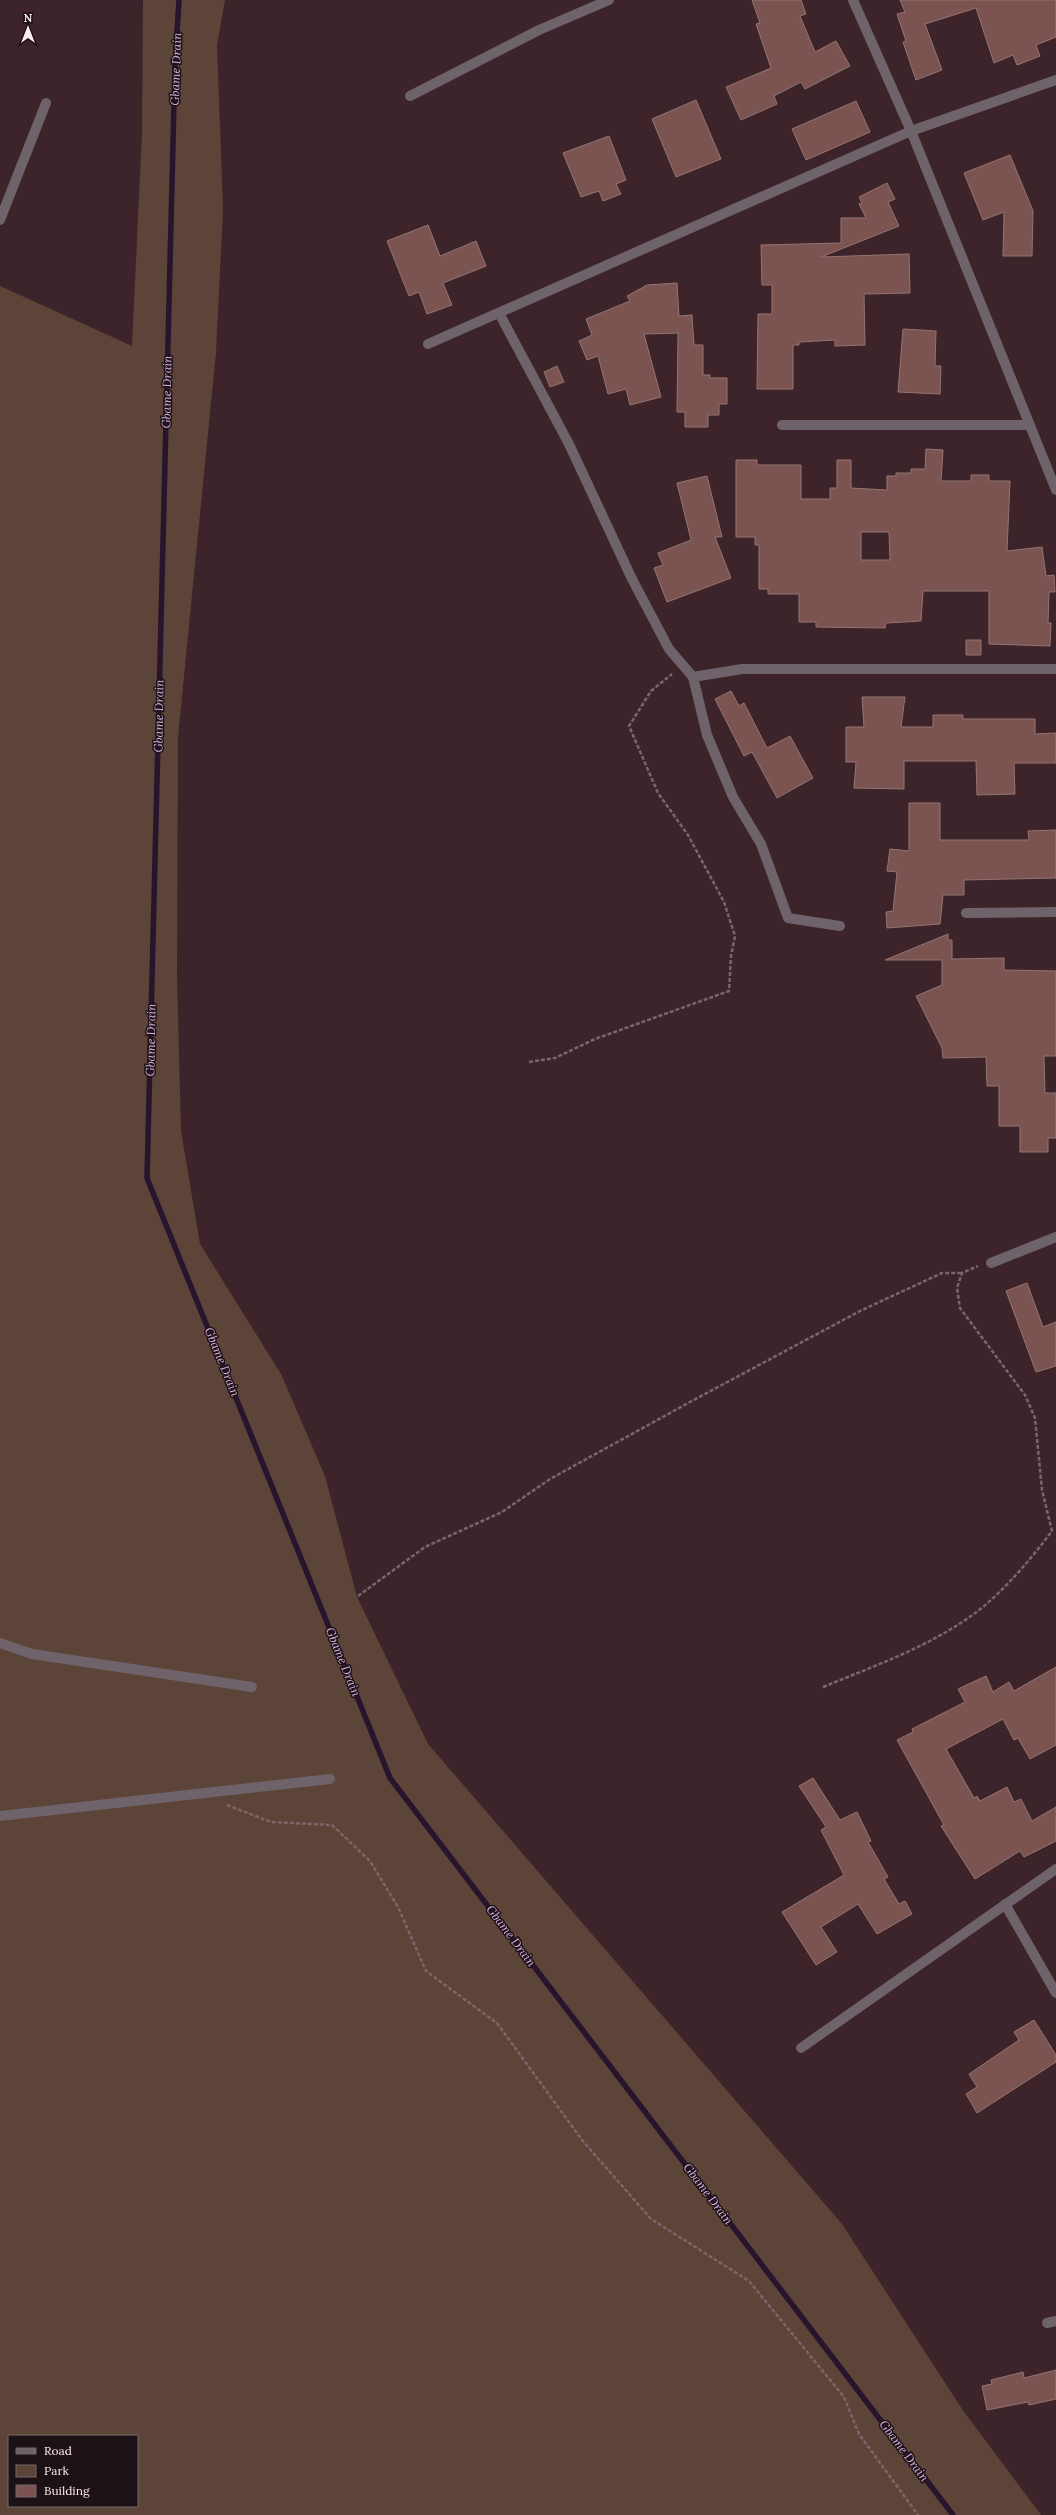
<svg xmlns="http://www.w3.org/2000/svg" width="1056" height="2515" viewBox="0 0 1056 2515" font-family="Lora,serif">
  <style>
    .green { fill: #5d4438; fill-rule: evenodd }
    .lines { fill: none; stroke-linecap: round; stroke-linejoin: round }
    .stream { stroke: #28142d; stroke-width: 5.5 }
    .building { fill: #7b5350; stroke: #947572; fill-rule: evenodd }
    .path { stroke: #7c656b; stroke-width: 2.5; stroke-dasharray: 4 2; stroke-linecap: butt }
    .minor { stroke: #6e636a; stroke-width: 10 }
    .labels { text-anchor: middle; stroke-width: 3; stroke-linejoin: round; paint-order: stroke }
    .water-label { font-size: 12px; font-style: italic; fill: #d8afe2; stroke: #1c1114 }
  </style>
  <rect width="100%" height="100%" fill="#3d242a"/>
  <!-- green -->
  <path class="green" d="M143,0h82l-8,45 6,164 -7,143 -38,385 -1,239 4,155 19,113 81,130 44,102 32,121 71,147 414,480 120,185 79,106h-1041v-2229l132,60 10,-213zM9,2436h128v70h-128z"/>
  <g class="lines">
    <!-- stream -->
    <path class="stream" d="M179,0l-4,64 -28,1114 243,600 563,737"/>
  </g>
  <!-- building -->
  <path class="building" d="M752,0h49l5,14 -6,2 15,36 21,-11 14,25 -45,23 -4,-7 -27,14 3,8 -36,16 -15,-33 45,-19 -15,-44 4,-1z
    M900,0h156v37l-20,8 4,11 -23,9 -4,-10 -19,8 -18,-55 -51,16 17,46 -26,10 -13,-38 3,-1 -9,-27 8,-2z
    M696,100l25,59 -45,18 -24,-58z
    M856,101l14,31 -64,28 -14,-31z
    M609,136l17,44 -10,4 5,10 -18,7 -4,-10 -18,6 -18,-44z
    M1010,155l23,56 -1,45h-29l1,-44 -21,8 -19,-47z
    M887,183l8,16 -7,3 11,24 -78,31 88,-3 1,39 -46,1 1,51 -30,1v-6l-36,2v3h-6v44h-36l1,-75h14v-29h-10l-1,-40 80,-2v-25h25l-7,-14 3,-1 -3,-6z
    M428,225l12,31 36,-15 10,25 -43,17 9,22 -25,9 -8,-22 -10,4 -22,-55z
    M677,283l2,33 13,-1 2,30h9v30h7v3h17v26h-8v11h-11v12h-23v-15h-8l1,-79 -34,1 17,63 -31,8 -4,-16 -18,5 -10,-38 -11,4 -8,-19 13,-6 -6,-16 44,-18 -3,-5 20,-11z
    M903,329l33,2 -1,35h6l-1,28 -42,-2z
    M557,366l7,16 -14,5 -6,-15z
    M926,449l17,1 -2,31h30v-6h18v6h21l-3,70 35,-4 4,29 8,-1 1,17h-6l-1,31h3l-1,23 -61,-2v-53h-66l-2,30 -35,2 -1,5 -69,-1v-5h-17v-28h-31v-5h-9v-44h-4v-8h-19v-77h21v5h44v34h29v-11h7v-28h14v28l36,2v-14h9v-3h15v-4h14zM861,532h28l1,28h-29z
    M707,476l15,61h-7l16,41 -64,24 -13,-34 9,-3 -5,-12 33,-13 -14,-57z
    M966,640h15v15h-15z
    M731,691l8,15 5,-3 23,45 23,-12 23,42 -36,20 -25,-46 -8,4 -29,-57z
    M862,697h43l-4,30h32v-12h30v4h72v15l21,-1v30h-42l1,31 -38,1 -1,-34h-72v28l-50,-1 2,-26h-10v-35h18z
    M909,803h31v37h89l-1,-9 28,-1v48l-92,2v15h-21l-3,29 -53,4 -1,-16 7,-1 4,-39 -10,-1 3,-22 19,2z
    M948,934v6h4v19l52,-1v12l52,1v85h-12l1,37h11v45h-8v14h-28v-26h-21v-40h-12l-1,-29 -43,1 -1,-10 -26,-52 26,-11v-25h-57z
    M1027,1283l16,44 13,-5v44l-20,6 -30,-81z
    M1056,1667v78l-26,14 -12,-21 -4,2 -11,-21 -57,30 28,49 3,-2 3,5 27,-14 7,15 7,-3 11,22 24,-14v34l-32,16 -4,-6 -45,28 -34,-53 3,-1 -47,-85 16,-8 -1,-3 53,-27 -7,-13 28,-13 7,16 16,-10 5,9z
    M813,1778l27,42 17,-8 14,29 -3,1 20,35 -4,2 15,25 6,-3 7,13 -35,20 -19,-30 -37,23 16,25 -21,13 -34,-53 62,-37 -23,-45 5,-3 -27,-41z
    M1034,2020l22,35v7l-79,51 -11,-19 11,-7 -8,-13 50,-34 -5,-8z
    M1056,2370v29l-27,6 -1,-3 -41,8 -5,-24 10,-2 -1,-4 32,-8 1,6z"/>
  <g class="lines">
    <!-- path -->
    <path class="path" d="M529,1062l26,-4 40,-19 134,-48 2,-35 4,-20 -11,-34 -36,-67 -30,-42 -29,-67 22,-35 21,-17
      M358,1596l67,-49 77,-35 48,-33 140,-77 170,-91 82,-38h20
      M823,1687c51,-21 103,-39 148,-71 29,-20 60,-57 81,-85l-10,-41 -7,-72 -10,-23 -65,-87 -3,-20 5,-15 16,-7
      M227,1805l44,17 61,3 38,36 28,46 28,64 71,52 85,117 69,79 98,62 95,116 15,37 59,81"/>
    <!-- minor -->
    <path class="minor" d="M853,0l58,131 145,359
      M410,96l129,-66 70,-30
      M0,220l46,-117
      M499,313l70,131 63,135 37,70 24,28 49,-8h314
      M428,344l483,-213 145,-51
      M782,425h248
      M693,677l14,58 26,62 28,47 27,74 52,8
      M966,913l90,-1
      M991,1263l65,-26
      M0,1643l32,11 220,33
      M0,1816l330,-37
      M1005,1904l51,89
      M801,2048l255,-179
      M1047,2323l9,-2"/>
  </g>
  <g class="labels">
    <!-- water labels -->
    <g class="water-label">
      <text transform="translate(176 69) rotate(-88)" y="4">Gbame Drain</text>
      <text transform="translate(167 392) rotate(-89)" y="4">Gbame Drain</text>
      <text transform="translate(159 716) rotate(-89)" y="4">Gbame Drain</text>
      <text transform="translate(151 1040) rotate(-89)" y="4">Gbame Drain</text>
      <text transform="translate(222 1362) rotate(68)" y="4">Gbame Drain</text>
      <text transform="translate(343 1662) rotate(68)" y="4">Gbame Drain</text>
      <text transform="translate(511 1936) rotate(53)" y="4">Gbame Drain</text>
      <text transform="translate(708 2194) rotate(53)" y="4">Gbame Drain</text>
      <text transform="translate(904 2451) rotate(53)" y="4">Gbame Drain</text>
    </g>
  </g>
  <!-- legend -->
  <rect x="8" y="2435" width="130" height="72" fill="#1c1114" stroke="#76686b"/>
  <rect x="16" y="2448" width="20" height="6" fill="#6e636a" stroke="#76686b"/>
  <text x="44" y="2455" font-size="12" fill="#fceaee">Road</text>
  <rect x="16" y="2465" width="20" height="12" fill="#5d4438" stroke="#76686b"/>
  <text x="44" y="2475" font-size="12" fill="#fceaee">Park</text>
  <rect x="16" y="2485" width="20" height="12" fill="#7b5350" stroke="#76686b"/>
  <text x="44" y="2495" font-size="12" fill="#fceaee">Building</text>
  <!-- north arrow -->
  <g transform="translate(28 28)" stroke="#1c1114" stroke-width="3" paint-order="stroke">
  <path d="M0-3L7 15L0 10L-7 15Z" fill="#fceaee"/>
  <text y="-6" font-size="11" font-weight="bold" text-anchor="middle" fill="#fceaee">N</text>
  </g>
</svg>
